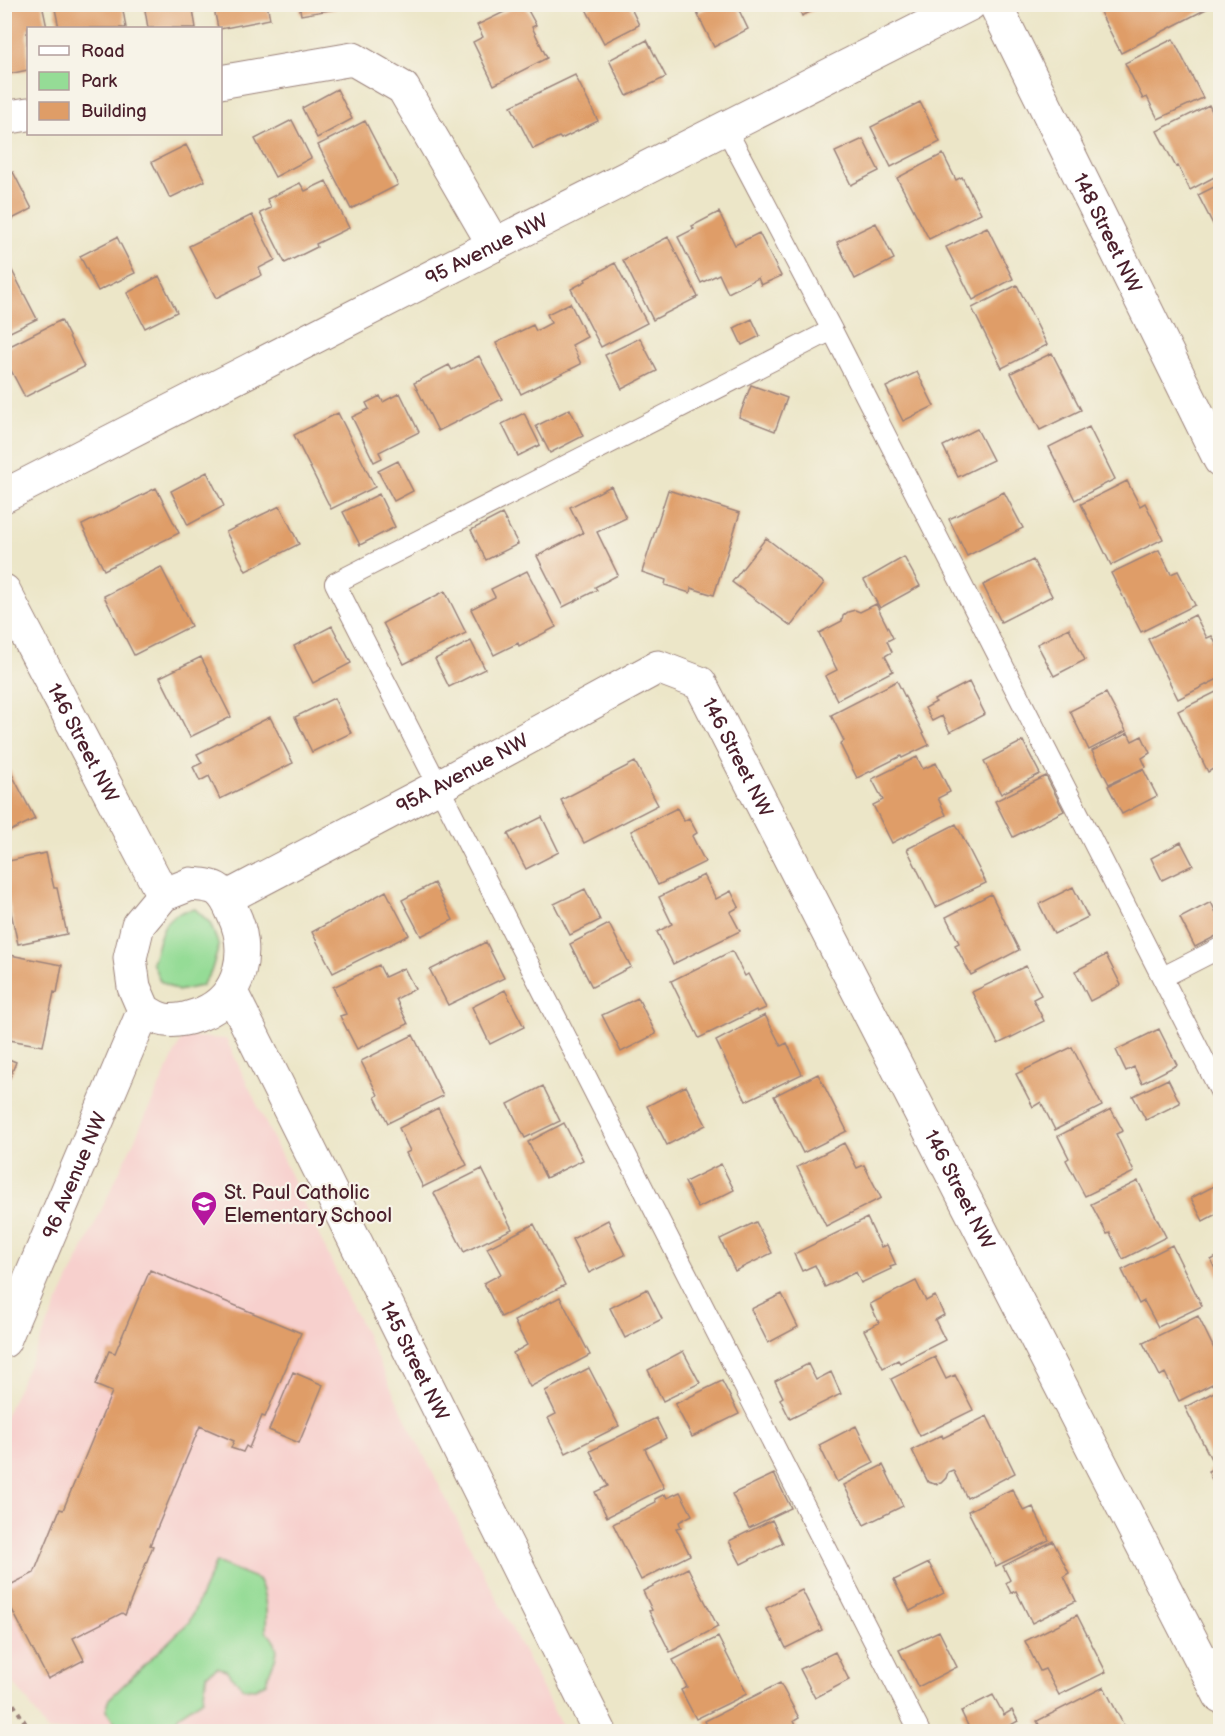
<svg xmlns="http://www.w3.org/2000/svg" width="1225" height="1736" viewBox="0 0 1225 1736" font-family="'Balsamiq Sans',sans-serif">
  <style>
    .built { fill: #f7d0cd }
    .green { fill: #95dc96; stroke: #707e60; stroke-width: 1.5 }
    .building { fill: #df9d67 }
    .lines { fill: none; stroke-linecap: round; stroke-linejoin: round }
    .lane-casing { stroke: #9b827a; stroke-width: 22 }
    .street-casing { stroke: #9b827a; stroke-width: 35 }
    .secondary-casing { stroke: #9b827a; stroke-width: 35 }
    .path { stroke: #9b827a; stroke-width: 4; stroke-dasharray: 4.5 4.5; stroke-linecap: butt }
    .lane { stroke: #fff; stroke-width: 20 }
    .street { stroke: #fff; stroke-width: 33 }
    .secondary { stroke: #fff; stroke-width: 33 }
    .labels { text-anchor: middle; stroke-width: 4.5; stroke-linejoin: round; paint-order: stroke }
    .street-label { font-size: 20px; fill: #4a1f2b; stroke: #f7f3e8 }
    .poi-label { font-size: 20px; fill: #4a1f2b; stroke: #f7f3e8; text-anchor: start }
  </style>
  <rect width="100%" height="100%" fill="#f7f3e8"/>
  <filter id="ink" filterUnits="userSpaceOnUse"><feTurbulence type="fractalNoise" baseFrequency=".0167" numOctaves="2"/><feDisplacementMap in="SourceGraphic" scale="12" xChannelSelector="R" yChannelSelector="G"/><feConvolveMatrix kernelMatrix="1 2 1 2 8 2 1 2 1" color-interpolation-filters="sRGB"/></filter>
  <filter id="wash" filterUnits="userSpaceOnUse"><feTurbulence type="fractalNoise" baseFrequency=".008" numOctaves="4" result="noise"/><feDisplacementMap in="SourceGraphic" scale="24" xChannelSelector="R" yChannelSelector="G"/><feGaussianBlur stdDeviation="1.35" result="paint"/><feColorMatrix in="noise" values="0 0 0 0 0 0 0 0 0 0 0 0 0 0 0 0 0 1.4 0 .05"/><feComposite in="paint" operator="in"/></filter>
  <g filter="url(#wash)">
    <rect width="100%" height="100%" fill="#ece6c8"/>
    <!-- built -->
    <path class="built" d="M183,1036l43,3 184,389 154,303h-517l-19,-30 -23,-27v-258z"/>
    <!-- green -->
    <path class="green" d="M195,909l15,14 9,23 -8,26 -10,14 -23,5 -18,-10 -8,-19c11,-30 7,-48 43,-53z
      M216,1562l42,17c9,15 9,35 8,52 21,22 6,27 0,52l-11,6 -12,-1 -17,-18 -8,-3 -11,7 -4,25 -25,17 -2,8 -5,7h-46c-10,-10 -24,-17 -16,-32l80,-77z"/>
    <g id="blocks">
      <!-- building -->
      <path class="building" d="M4,4h38l5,24h-19v5h-1l1,37 -24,5z
        M54,4h68l4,24h-67z
        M144,4h48l4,24h-48z
        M213,4h54l3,15 -50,10 -2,-1z
        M299,4h36l1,5 -35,6z
        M595,4h34l10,21 -35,18 -18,-34z
        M714,4h22l12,25 -34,18 -17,-34z
        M797,4h29l-24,12z
        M1114,4h102l-95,49 -21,-41z
        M519,5h6l11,20 -4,2 15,31 -53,27 -21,-43 10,-5 -6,-12z
        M1173,39l30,59 -45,21 -11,-22 -4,2 -18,-36z
        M647,40l19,37 -39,19 -18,-36z
        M575,75l23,46 -37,18 -2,-2 -26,12 -22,-43z
        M337,89l15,30 -35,19 -15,-30z
        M920,102l20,40 -49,25 -20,-40z
        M1209,105l11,23v46l-30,16 -12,-24 -2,1 -19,-36z
        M292,120l19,38 -36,19 -20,-38z
        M365,121l33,64 -47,24 -33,-64z
        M863,139l16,32 -28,14 -16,-33z
        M186,145l19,36 -35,17 -18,-36z
        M943,154l13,26 6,-3 19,36 -52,26 -32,-61z
        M13,172l19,37 -28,14v-47z
        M326,181l23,47 -33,16 1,3 -32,16 -25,-50 11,-5 -4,-9 33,-16 5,8z
        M1220,184v44l-4,2 -18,-35z
        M719,212l16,33 24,-12 22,43 -20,9 -3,-7 -30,15 -9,-19 -18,9 -23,-46 16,-8 -2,-3z
        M252,215l23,45 -16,8 3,7 -46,23 -27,-52z
        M876,223l18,36 -39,20 -18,-37z
        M987,227l26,52 -40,21 -27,-53z
        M117,237l18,36 -37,18 -18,-35z
        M668,237l30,60 -45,23 -30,-60z
        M4,255l33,64 -33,16z
        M615,263l32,60 -46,24 -30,-58 15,-8 -1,-2z
        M159,276l18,36 -32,16 -18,-35z
        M1017,285l30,60 -45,23 -30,-60z
        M570,303l17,34 -15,8 9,19 -60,30 -25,-51 37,-18 3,6 15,-8 -4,-9z
        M752,319l8,17 -18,9 -8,-17z
        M61,320l23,47 -59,30 -21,-40v-8z
        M640,338l17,33 -35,18 -17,-34z
        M1052,353l29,57 -41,20 -29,-57z
        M479,356l23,43 -64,32 -24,-48 35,-18 3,5z
        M917,372l17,34 -31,15 -17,-34z
        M751,385l36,13 -12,33 -36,-14z
        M400,393l19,39 -40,20 3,6 -8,4 -22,-45 17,-8 -3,-6 14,-7 3,6z
        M570,409l13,27 -33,17 -14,-27z
        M338,413l37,74 -44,22 -37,-74z
        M524,413l16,32 -22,11 -16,-32z
        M1089,427l26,52 -40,21 -26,-53z
        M977,429l16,31 -35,17 -15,-31z
        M398,461l15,30 -19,10 -16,-30z
        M207,472l17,34 -36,19 -17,-34z
        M1127,481l13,25 5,-3 18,36 -52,26 -30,-61z
        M611,486l15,32 -29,14 21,43 -23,12 2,3 -34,17 -26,-51 46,-23 -13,-26z
        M156,488l23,45 -75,37 -22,-45z
        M668,490l72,23 -26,82 -23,-7 -1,5 -25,-8 1,-5 -24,-8z
        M1004,492l19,36 -56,28 -18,-37z
        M379,494l16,33 -35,18 -17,-33z
        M280,506l19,38 -53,27 -20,-39z
        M502,514l16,30 -32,16 -15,-30z
        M766,538l58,45 -33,43 -59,-44z
        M1159,550l12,24 7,-3 17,34 -54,27 -30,-59z
        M904,557l16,29 -40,22 -16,-28z
        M1033,560l19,36 -51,26 -18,-37z
        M161,567l30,59 -57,29 -30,-59z
        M527,571l29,56 -37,19 -1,-3 -24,12 -23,-46 24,-12 -4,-8z
        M445,591l21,42 -62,31 -21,-41z
        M876,604l17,34 -6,3 5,11 -7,4 8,15 -56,29 -12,-24 12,-6 -18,-37 23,-12 1,-5 5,-4 7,-2 5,2z
        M1195,615l12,23 5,-2 8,16v26l-42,21 -30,-60z
        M332,626l19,37 -38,20 -19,-37z
        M1069,628l16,32 -31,16 -17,-32z
        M471,641l14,28 -36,18 -14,-28z
        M201,657l30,60 -41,20 -30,-60z
        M897,681l32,64 -27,13 -1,-2 -44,22 -17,-34 4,-3 -13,-26z
        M969,682l16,32 -35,18 -8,-16 -10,5 -7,-13 11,-6 -2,-2z
        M1220,690v75l-12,7 -30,-61z
        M1106,693l20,38 -37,19 -19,-39z
        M334,698l17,35 -39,19 -17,-35z
        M270,717l23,46 -73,36 -11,-23 -9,5 -7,-14 9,-4 -5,-9z
        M1128,733l4,8 10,-5 8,17 -8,5 4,9 -37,17 -17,-33z
        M1023,741l17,33 -39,20 -17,-33z
        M917,757l6,12 13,-6 14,29 -12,6 8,17 -54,28 -19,-38 10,-5 -11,-21z
        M4,759l31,60 -31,15z
        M635,762l23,43 -74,38 -23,-43z
        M1143,769l14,27 -35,18 -14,-28z
        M1046,776l18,35 -51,26 -18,-36z
        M677,808l7,13 5,-3 8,15 -5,3 13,26 -47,23 -27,-54z
        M542,817l17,35 -33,17 -18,-35z
        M956,824l30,59 -50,24 -29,-58z
        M1181,842l12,23 -31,15 -11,-22z
        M46,853l8,35h3l10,46 -49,10 -14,-63v-19z
        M704,875l12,24 15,-8 8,16 -9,5 10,19 -67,33 -16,-32 15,-8 -13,-27z
        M434,883l19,37 -32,16 -19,-36z
        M1073,887l15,30 -34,17 -15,-30z
        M585,889l15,31 -30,15 -16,-31z
        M386,891l23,44 -76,38 -21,-41z
        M991,894l28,56 -48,25 -16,-30 4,-2 -13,-26z
        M1211,902l9,19v13l-25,13 -15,-29z
        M609,924l22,43 -39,20 -22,-43z
        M486,942l18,36 -56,27 -18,-35z
        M732,951l13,25 3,-2 18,34 -9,4 -1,-2 -57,28 -28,-57z
        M10,955l52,10 -5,28 -3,-1 -11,54 -39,-7v-58z
        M1106,955l15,30 -31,16 -15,-30z
        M379,965l6,12 19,-9 11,21 -19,10 12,25 -51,25 -17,-33 6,-2 -13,-27z
        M1026,966l15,29 -8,4 11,22 -46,23 -26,-52z
        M505,990l19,37 -34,17 -18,-37z
        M638,998l18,36 -35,18 -19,-37z
        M765,1015l16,31 6,-3 15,31 -56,27 -30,-60z
        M1159,1029l18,36 -35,18 -8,-16 -8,4 -10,-21z
        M413,1035l30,61 -55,27 -13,-26 3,-2 -17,-34z
        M1072,1047l30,59 -47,24 -14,-28 -8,5 -17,-33z
        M4,1057l12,5 -11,28h-1z
        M818,1074l29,57 -44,22 -29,-57z
        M1168,1079l12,24 -34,17 -13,-24z
        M543,1086l17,35 -35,17 -17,-34z
        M686,1086l20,39 -39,20 -20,-39z
        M438,1108l29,57 -44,22 -17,-34 4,-2 -11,-23z
        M1111,1109l12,22 -7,3 18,38 -49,24 -19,-36 3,-2 -11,-22z
        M564,1123l19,37 -37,18 -18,-36z
        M844,1143l13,25 7,-3 17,33 -55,28 -29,-59z
        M721,1164l13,26 -36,18 -13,-26z
        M482,1169l30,60 -48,23 -30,-59z
        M1138,1181l28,56 -43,22 -13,-26 -3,1 -16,-30z
        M1220,1183v29l-17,9 -12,-23z
        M867,1218l14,29 6,-2 9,20 -6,2 1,2 -30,14 -5,-11 -31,15 -10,-22 -13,6 -8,-17z
        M608,1220l17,35 -36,18 -17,-34z
        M756,1222l16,31 -37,18 -15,-32z
        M534,1224l31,61 -64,32 -17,-34 17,-9 -14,-26z
        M1172,1245l30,61 -44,21 -14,-26 -5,3 -17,-34z
        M1220,1255v25l-9,-20z
        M150,1270l151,63 -36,84 -3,-1 -13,32 -3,-2 -3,6 -12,-4 3,-7 -34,-15 -50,119 3,1 -28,69 -3,-2 -49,25 11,22 -36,19 -44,-85v-6l30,-15 26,-64 3,1 49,-118 -17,-7 14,-34 6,2z
        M916,1281l10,20 9,-5 9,19 -9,5 10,20 -45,23 -2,-3 -15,8 -19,-38 15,-7 -9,-19z
        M647,1289l15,30 -37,19 -15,-30z
        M782,1294l16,33 -30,16 -17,-34z
        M560,1297l30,58 -60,32 -17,-34 14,-8 -13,-24z
        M1198,1316l22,45v19l-41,21 -14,-28 -5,3 -17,-33z
        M683,1351l17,32 -37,18 -15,-31z
        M935,1357l11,22 9,-4 18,35 -53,26 -29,-57z
        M808,1364l8,16 15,-8 10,22 -51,25 -10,-20 3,-2 -8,-16z
        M589,1368l30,58 -53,27 -18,-35 8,-4 -11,-23z
        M293,1372l30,13 -24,58 -30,-13z
        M722,1381l17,33 -47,23 -17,-33z
        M1220,1389v71l-7,3 -28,-56z
        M987,1416l28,57 -48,25 -14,-28 -5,2 -2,6 -5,5 -6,1 -7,-2 -16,-32 30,-15 1,3z
        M656,1418l10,20 -21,11 19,39 -57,29 -12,-25 13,-6 -18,-35z
        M856,1426l18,37 -37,19 -18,-37z
        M883,1465l20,41 -39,19 -20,-40z
        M1220,1465v31l-12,-25z
        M774,1474l17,34 -42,20 -17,-34z
        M1012,1489l12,22 9,-4 16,33 -53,26 -28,-55z
        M680,1492l12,23 -13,7 2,5 -5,1 14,27 -49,25 -28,-56 43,-22 -1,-3 10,-5 2,4z
        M772,1520l11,23 -42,21 -12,-23z
        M1053,1541l16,32 -5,3 12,25 -44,22 -16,-32 -5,2 -5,-10 4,-3 -7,-14z
        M929,1563l15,30 -34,18 -16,-31z
        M688,1568l30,59 -48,25 -21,-41 3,-1 -9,-19z
        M802,1590l20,40 -36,18 -20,-40z
        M1077,1615l29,57 -47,23 -14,-26 -5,2 -15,-30z
        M939,1631l18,36 -39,20 -19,-37z
        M718,1637l29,57 -51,25 -15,-29 6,-3 -14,-27z
        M835,1652l14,28 -34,18 -15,-29z
        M780,1683l19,35 -5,3 5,11h-89l-5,-11z
        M1104,1687l21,41 -8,4h-74l-6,-11z
        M993,1695l11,20 8,-5 6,11 -9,5 1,2 -5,4h-34l-10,-21z"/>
    </g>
  </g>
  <g filter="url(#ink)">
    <use href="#blocks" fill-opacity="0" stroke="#9b827a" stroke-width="1.5"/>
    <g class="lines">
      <!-- lane casing -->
      <g class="lane-casing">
        <path id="lane" d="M726,129l106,201 388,761
          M832,330l-497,253 585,1149
          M1163,977l57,-29"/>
      </g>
      <!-- street casing -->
      <g class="street-casing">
        <g id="street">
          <path id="s1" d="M995,4l225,456"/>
          <path d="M220,82l133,-23 50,29 91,157"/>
          <path d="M4,118l24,-4"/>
          <path id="s2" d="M226,898l213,-112 219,-119 42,16 520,1013"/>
          <path id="s3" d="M231,992l369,740"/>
        </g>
      </g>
      <!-- secondary casing -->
      <g class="secondary-casing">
        <g id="secondary">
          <path id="s4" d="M4,496l490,-251 476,-241"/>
          <path id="s5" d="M4,591l159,304"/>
          <path d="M191,884c8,1 20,1 27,6 8,6 11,14 15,23 18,37 9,85 -32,101 -12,4 -23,8 -36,6 -7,-1 -15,-6 -21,-10l-10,-23 -4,-29 8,-33 25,-30z"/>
          <path id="s6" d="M4,1341l140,-331"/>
        </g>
      </g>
      <!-- path -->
      <path class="path" d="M4,1689l27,43"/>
      <!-- lane -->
      <use href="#lane" class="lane"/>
      <!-- street -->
      <use href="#street" class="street"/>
      <!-- secondary -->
      <use href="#secondary" class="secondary"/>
    </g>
  </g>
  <!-- icons -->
  <defs>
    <g id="school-pin" transform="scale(1.35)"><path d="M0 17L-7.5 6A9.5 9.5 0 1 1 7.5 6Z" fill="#b5179e" stroke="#f7f3e8"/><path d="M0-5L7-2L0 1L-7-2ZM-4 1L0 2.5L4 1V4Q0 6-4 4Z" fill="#fff"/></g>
  </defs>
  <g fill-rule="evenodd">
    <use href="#school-pin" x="204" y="1204"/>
  </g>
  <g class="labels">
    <!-- street labels -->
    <g class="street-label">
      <text dy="7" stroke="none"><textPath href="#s1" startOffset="255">148 Street NW</textPath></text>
      <text dy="7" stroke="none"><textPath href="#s4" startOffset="542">95 Avenue NW</textPath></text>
      <text dy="7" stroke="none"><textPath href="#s5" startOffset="171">146 Street NW</textPath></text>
      <text dy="7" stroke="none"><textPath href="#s2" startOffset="618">146 Street NW</textPath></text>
      <text dy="7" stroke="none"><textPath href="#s2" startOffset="267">95A Avenue NW</textPath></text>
      <text dy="7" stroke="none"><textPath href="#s6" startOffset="180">96 Avenue NW</textPath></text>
      <text dy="7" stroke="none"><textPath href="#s2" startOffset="1104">146 Street NW</textPath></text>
      <text dy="7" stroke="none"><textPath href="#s3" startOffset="412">145 Street NW</textPath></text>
    </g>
    <!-- poi labels -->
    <g class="poi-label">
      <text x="224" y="1199">St. Paul Catholic<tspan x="224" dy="23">Elementary School</tspan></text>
    </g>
  </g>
  <!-- margin -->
  <rect width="1225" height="1736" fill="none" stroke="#f7f3e8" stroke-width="24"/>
  <!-- legend -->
  <rect x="27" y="27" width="195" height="108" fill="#f7f3e8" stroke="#b29e9c" stroke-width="1.5"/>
  <rect x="39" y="46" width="30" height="9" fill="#ffffff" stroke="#b29e9c" stroke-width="1.5"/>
  <text x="81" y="57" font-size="18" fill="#4a1f2b">Road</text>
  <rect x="39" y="72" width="30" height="18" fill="#95dc96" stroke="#b29e9c" stroke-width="1.5"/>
  <text x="81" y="87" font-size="18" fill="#4a1f2b">Park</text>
  <rect x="39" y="102" width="30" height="18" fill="#df9d67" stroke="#b29e9c" stroke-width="1.5"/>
  <text x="81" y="117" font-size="18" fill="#4a1f2b">Building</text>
</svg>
